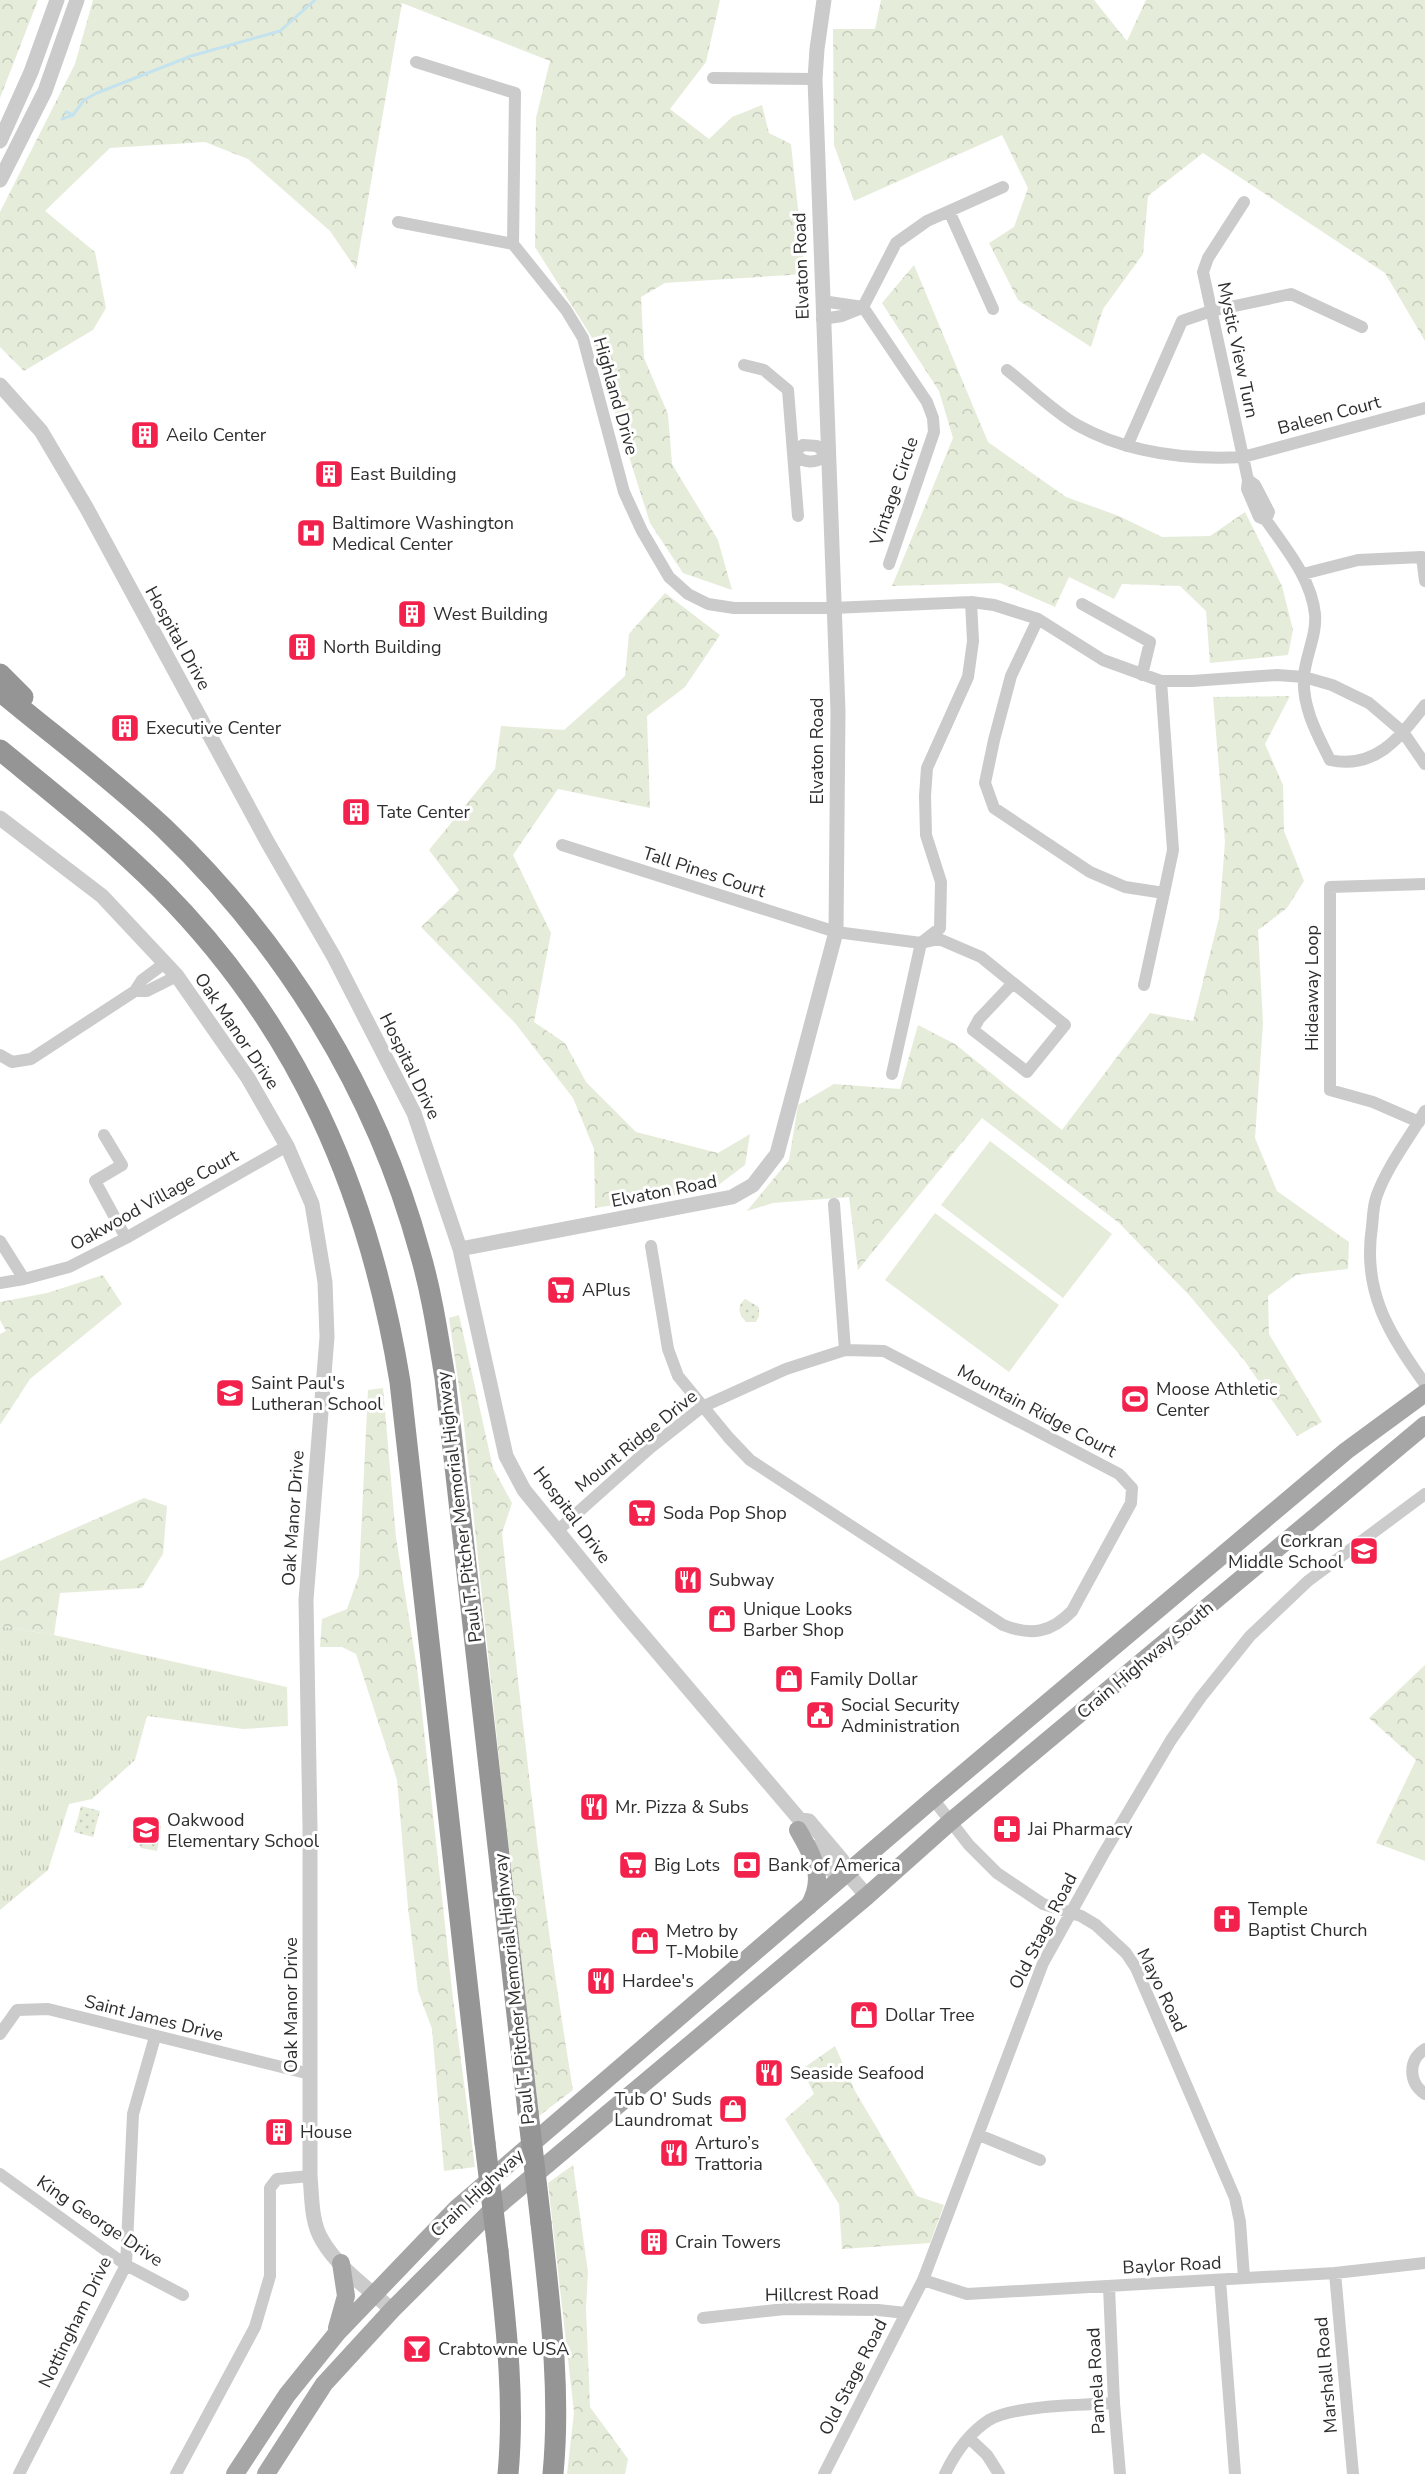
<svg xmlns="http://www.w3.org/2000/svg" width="1425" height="2474" viewBox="0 0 1425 2474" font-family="'Nunito Sans',sans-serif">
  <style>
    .grass { fill: url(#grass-tufts) }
    .forest { fill: url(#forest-crowns) }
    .park { fill: url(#park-dots) }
    .garden { fill: #e6ecda }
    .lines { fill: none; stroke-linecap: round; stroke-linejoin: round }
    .stream { stroke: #c4e3ee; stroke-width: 3 }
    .minor { stroke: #cbcbcb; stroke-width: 12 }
    .tertiary { stroke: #cbcbcb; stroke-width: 15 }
    .primary { stroke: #a6a6a6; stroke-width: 18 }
    .motorway { stroke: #959595; stroke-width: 21 }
    .motorway-bridge { stroke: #959595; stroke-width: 21 }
    .labels { text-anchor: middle; stroke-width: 6; stroke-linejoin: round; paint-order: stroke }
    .street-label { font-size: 18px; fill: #2e2e2e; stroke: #fff }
    .poi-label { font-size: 18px; fill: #2e2e2e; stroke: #fff; text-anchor: start }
  </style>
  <defs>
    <pattern id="grass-tufts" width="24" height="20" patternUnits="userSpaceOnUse" patternTransform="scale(1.5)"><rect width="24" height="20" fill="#e6ecda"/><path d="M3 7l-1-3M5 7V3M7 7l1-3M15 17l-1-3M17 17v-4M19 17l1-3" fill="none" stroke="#c6cbbb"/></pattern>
    <pattern id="forest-crowns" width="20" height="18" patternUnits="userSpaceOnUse" patternTransform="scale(1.5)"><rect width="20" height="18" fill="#e6ecda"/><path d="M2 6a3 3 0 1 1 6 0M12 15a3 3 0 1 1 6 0" fill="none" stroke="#c6cbbb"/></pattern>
    <pattern id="park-dots" width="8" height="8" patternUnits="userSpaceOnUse" patternTransform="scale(1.5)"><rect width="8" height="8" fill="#e6ecda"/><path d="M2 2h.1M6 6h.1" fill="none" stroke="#c6cbbb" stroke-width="1.8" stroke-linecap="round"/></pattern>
  </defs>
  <rect width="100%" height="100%" fill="#fff"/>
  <!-- grass -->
  <path class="grass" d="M0,1626l54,9 233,52 1,39 -45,3 -96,-13 -12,44 -43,39 -23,5 -21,66 -48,40z"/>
  <!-- forest -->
  <path class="forest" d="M0,0h38l-38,98z
    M93,0h627l-14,62 -36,47 39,30 23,-22 30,-12 7,28 22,11 14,130 -140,9 -24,14 3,61 24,56 4,50 46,76 14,50 -49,-17 -33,-50 -59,-187 -56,-89 1,-129 14,-57 -148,-58 -46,266 -26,-38 -82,-72 -43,-17 -95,6 -65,63 50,41 11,56 -13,22 -69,41 -24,-24v-135l75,-148z
    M881,0h213l33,41 19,-41h279v341l-40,-68 -182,-120 -55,43 -5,58 -40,55 -12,38 -73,-47 -29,-57 25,-16 14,-39 -26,-53 -148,66 -20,-56 -1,-116h42z
    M914,265l74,177 78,55 53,19 43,21 48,-1 35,-24 37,74 11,44 -5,25 -78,8 -4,-52 -26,-25 -58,-2 -8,15 -45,-22 -14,30 -55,-24 -108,3 61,-148 -14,-47 -57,-88z
    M665,593l55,42 -35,52 -38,29 3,92 -92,-19 -45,66 38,78 -17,89 31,21 21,39 50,50 82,21 32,-19 -5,31 -32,24 -118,19 -1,-59 -21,-51 -58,-75 -94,-96 38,-37 -30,-40 66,-81 6,-43 63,4 61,-54 4,-42z
    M1290,696l-25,48 18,41 1,46 20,50 -17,27 -29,22 5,93 -8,115 22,53 72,51 -1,27 -52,6 -28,21 1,38 53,88 -25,14 -53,-76 -55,-65 -70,-72 -137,-105 -124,152 -9,-73 -76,6 -26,8 42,-51 9,-55 36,-21 66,5 18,-64 37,19 107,86 88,-117 43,8 26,-103 6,-76 -12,-145z
    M103,1275l19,29 -92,75 -30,46v-91l6,-3 -6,-11v-18l47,-9z
    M459,1315l34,153 19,35 -10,30c20,186 40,372 71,557l-34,26 -37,-329 -39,-372 -14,-97z
    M383,1388l13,149 22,138 35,324 22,168 -31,4 -12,-142 -14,-38 -10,-84 -11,-127 -41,-126 -14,-7h-22l2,-28 25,-10 12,-34 9,-185z
    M144,1498l23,8 -4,48 -21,34 -82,5 -6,42 -54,-9v-65z
    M1425,1665v196l-49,-18 40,-83 -47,-42z
    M835,2046l20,45 62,105 27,9 -14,38 -88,6 -3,-45 -54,-85 29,-25 -12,-25z
    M573,2165l15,107 -2,37 4,98 38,52 -3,15h-58l7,-62 -26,-229z"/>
  <!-- park -->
  <path class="park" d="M745,1299l14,8v9l-3,6h-10c-7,-8 -10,-15 -1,-23z
    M81,1806l19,5 -7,26 -19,-5z
    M151,1820l10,6 -4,25 -16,-3 -7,-10 -3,-8 8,-9z"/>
  <!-- garden -->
  <path class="garden" d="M990,1141l122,93 -49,64 -122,-93z
    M935,1213l124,92 -50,67 -124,-92z"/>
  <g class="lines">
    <!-- stream -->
    <path class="stream" d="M66,112l7,3 11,-15 13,-7 94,-37 89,-25 35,-31
      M62,119l11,-4"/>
    <!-- minor -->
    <path class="minor" d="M416,62l99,31 -2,151 53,66 17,28 41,154 18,39 27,46 19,17 20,10 26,4h99l138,-6 23,3 44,14 65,41 58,21h31l85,-6 27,2 28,8 37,18 34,29 22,32
      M713,78l102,1
      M1244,202l-36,56 -5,14 45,208 -1,9 12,28 7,3c20,29 45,58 49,94 2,22 -10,42 -11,63 -2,30 13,57 26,83 46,10 70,-23 95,-55
      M949,211l44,98
      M398,222l115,22
      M822,301l41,6 64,95 6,16 1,14 -45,132
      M863,307l33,-64 31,-22 76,-34
      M822,319l20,-3 20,-8
      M744,365l20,5 24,20 10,126
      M1007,370c22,17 46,41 70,55 50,28 109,35 166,32l182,-49
      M803,445l14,1 11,9c-14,9 -23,9 -35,-2z
      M1127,446l55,-125 29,-10 80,-17 71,33
      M1248,480l7,5 14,27 -3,8
      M1303,574l55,-14 64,-3 3,24
      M1082,604l68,38 -8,33
      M1038,619l-27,57 -17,64 -9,43 9,25 96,64 35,15 39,6 -20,92
      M1161,681l12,169 -9,43
      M562,845l274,87 85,11 18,-4 42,18 84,68 -38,47 -54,-42 6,-11 34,-36
      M135,991h12l30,-15
      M0,1055l12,7 19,-3 104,-68 7,-11 23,-17
      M892,1074l29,-131 19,-15 1,-46 -15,-47 -1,-39 2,-28 41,-91 5,-36 -2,-39
      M1425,1111c-16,28 -37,54 -48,84 -4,10 -4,22 -5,32 -10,64 17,107 53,157
      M1419,1122l-46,-20 -43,-12v-203l95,-3
      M104,1135l18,30 -27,16 31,57
      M0,1241l24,38
      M651,1246l17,103 10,27 51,62 21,22 253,165c28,11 48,8 69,-14l59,-108 1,-15 -13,-14 -235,-123 -39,-1 -11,-146
      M0,1283l24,-4 45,-12 57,-29 161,-92
      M557,1531l93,-83 52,-41 84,-38 59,-19
      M933,1799l36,46 28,28 46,31 38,12 15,9 30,28 10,15 99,230 5,24 4,56
      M0,2034l17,-24 31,-1 262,65
      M1425,2049c-17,11 -17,33 0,45
      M979,2135l61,25
      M0,2174l126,91 57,30
      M1335,2273l18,201
      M923,2280l44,14 368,-21 90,-10
      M1220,2280l15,194
      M1109,2287l5,116 6,71
      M703,2318l82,-9 93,1 28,3
      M969,2438l18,17 12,19
      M19,2474l107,-209 7,-151 22,-77
      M176,2474l79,-147 15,-51v-88l7,-9 33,-3
      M824,2474l99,-194 120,-317 61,-110 67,-113 30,-43 49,-61 18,-17 40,-38 117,-87
      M945,2474c10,-21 24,-41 44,-54 26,-15 94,-15 125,-17"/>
    <!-- tertiary -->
    <path class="tertiary" d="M0,141l31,-69 26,-72
      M0,180l45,-89 32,-91
      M0,385l41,46 45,76 182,336 66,114 80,156 46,136 46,207 18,34 101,124 175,206 9,1 33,39 6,14 19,22
      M0,818l102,78 75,80 71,102 39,68 25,58 13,78 2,55 -21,263 4,227v349c2,21 1,46 12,64 16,28 47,49 70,70
      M460,1249l272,-52 21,-12 24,-31 59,-222 2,-221 -23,-632 2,-30 7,-49
      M812,1847l19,23 17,4"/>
    <!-- primary -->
    <path class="primary" d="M798,1830c15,26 28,47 11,76
      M337,2328l9,-32 -5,-33
      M235,2474l52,-79 50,-62 120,-125 476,-409 324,-273 89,-75 79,-58
      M266,2474l58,-90 68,-74 95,-95 380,-319 83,-74 475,-397"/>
    <!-- motorway -->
    <path class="motorway" d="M0,674l23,23
      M0,691c54,45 112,88 164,137 121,116 212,263 256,425 12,41 18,83 25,125l83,734
      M0,750c55,45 111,89 161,139 137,138 208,302 239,493l85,761
      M541,2223c9,83 20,167 12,251
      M498,2251c8,74 17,149 10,223"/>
    <!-- motorway-bridge -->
    <path class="motorway-bridge" d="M528,2112l13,111
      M485,2143l13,108"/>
  </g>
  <!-- icons -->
  <defs>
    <g id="building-square" transform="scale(1.5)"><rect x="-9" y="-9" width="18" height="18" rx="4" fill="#f3224c" stroke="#fff"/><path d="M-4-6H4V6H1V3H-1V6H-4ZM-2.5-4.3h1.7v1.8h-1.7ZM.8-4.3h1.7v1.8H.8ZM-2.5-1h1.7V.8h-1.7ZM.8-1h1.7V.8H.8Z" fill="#fff"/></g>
    <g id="hospital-square" transform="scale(1.5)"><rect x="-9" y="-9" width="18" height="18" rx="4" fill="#f3224c" stroke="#fff"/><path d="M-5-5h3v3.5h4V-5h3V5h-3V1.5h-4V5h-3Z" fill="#fff"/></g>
    <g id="supermarket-square" transform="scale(1.5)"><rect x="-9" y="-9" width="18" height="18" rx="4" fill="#f3224c" stroke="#fff"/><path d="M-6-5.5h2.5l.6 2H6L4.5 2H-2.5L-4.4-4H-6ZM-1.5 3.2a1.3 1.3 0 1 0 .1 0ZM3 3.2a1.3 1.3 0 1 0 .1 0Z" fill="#fff"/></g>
    <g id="school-square" transform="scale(1.5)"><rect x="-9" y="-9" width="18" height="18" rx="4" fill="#f3224c" stroke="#fff"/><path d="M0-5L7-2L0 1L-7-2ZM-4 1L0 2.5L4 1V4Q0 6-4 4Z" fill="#fff"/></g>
    <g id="stadium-square" transform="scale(1.5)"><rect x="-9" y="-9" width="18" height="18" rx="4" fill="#f3224c" stroke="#fff"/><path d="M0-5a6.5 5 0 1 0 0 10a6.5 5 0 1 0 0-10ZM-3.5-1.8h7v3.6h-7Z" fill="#fff"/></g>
    <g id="restaurant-square" transform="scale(1.5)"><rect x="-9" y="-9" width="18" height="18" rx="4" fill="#f3224c" stroke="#fff"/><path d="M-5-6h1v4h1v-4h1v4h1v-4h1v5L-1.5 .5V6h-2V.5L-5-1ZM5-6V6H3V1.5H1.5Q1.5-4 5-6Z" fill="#fff"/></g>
    <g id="shop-square" transform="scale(1.5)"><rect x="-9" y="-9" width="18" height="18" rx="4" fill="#f3224c" stroke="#fff"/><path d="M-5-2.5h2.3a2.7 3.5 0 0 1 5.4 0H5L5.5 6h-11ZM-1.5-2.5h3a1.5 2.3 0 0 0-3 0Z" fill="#fff"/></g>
    <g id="civic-square" transform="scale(1.5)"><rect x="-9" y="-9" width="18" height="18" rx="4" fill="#f3224c" stroke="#fff"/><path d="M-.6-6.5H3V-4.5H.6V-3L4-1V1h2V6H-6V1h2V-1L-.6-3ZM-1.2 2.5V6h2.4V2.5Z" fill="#fff"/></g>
    <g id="pharmacy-square" transform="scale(1.5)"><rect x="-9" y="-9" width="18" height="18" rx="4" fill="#f3224c" stroke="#fff"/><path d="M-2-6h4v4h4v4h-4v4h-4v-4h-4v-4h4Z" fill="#fff"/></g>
    <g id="bank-square" transform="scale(1.5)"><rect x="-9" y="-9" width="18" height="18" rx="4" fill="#f3224c" stroke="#fff"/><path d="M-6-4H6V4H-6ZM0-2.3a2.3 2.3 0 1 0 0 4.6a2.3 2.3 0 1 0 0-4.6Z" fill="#fff"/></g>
    <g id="church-square" transform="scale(1.5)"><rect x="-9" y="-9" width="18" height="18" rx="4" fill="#f3224c" stroke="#fff"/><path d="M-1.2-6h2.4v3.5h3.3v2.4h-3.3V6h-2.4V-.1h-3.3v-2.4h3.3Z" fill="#fff"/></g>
    <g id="bar-square" transform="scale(1.5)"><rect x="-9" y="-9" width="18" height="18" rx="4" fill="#f3224c" stroke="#fff"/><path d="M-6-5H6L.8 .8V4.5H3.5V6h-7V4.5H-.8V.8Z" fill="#fff"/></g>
  </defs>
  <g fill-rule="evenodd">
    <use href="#building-square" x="145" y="435"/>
    <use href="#building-square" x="329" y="474"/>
    <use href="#hospital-square" x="311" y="533"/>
    <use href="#building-square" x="412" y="614"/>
    <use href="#building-square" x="302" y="647"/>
    <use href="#building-square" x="125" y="728"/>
    <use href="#building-square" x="356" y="812"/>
    <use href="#supermarket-square" x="561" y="1290"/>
    <use href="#school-square" x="230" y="1393"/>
    <use href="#stadium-square" x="1135" y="1399"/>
    <use href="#supermarket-square" x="642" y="1513"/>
    <use href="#school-square" x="1364" y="1551"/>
    <use href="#restaurant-square" x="688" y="1580"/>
    <use href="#shop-square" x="722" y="1619"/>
    <use href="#shop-square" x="789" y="1679"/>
    <use href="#civic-square" x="820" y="1715"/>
    <use href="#restaurant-square" x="594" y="1807"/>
    <use href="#pharmacy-square" x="1007" y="1829"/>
    <use href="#school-square" x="146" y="1830"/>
    <use href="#supermarket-square" x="633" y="1865"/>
    <use href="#bank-square" x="747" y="1865"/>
    <use href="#church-square" x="1227" y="1919"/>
    <use href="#shop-square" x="645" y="1941"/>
    <use href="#restaurant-square" x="601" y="1981"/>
    <use href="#shop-square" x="864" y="2015"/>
    <use href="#restaurant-square" x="769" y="2073"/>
    <use href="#shop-square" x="733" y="2109"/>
    <use href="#building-square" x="279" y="2132"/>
    <use href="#restaurant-square" x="674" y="2153"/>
    <use href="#building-square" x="654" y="2242"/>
    <use href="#bar-square" x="417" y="2349"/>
  </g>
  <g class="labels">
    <!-- street labels -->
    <g class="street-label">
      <text transform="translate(801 266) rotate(-92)" y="6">Elvaton Road</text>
      <text transform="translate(1238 350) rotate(78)" y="6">Mystic View Turn</text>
      <text transform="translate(616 396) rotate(74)" y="6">Highland Drive</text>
      <text transform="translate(1329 415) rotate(-15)" y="6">Baleen Court</text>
      <text transform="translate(894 491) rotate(-71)" y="6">Vintage Circle</text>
      <text transform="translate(178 638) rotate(61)" y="6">Hospital Drive</text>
      <text transform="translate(817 751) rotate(-90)" y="6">Elvaton Road</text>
      <text transform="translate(704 872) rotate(18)" y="6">Tall Pines Court</text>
      <text transform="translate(1312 988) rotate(-90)" y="6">Hideaway Loop</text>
      <text transform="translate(237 1031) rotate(56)" y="6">Oak Manor Drive</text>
      <text transform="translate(410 1066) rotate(64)" y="6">Hospital Drive</text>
      <text transform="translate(664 1191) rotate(-11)" y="6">Elvaton Road</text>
      <text transform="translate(154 1200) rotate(-29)" y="6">Oakwood Village Court</text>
      <text transform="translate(1037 1411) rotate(28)" y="6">Mountain Ridge Court</text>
      <text transform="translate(636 1441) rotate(-39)" y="6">Mount Ridge Drive</text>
      <text transform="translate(459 1507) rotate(-97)" y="6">Paul T. Pitcher Memorial Highway</text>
      <text transform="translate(572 1515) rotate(53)" y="6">Hospital Drive</text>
      <text transform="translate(293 1518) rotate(-86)" y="6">Oak Manor Drive</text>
      <text transform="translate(1145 1660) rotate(-40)" y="6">Crain Highway South</text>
      <text transform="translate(1043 1931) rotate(-63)" y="6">Old Stage Road</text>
      <text transform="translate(514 1989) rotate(-96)" y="6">Paul T. Pitcher Memorial Highway</text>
      <text transform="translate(1162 1990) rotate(64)" y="6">Mayo Road</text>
      <text transform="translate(291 2005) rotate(-90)" y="6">Oak Manor Drive</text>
      <text transform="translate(154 2018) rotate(14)" y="6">Saint James Drive</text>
      <text transform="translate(477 2193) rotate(-43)" y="6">Crain Highway</text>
      <text transform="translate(100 2221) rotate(34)" y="6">King George Drive</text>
      <text transform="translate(1172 2265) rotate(-3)" y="6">Baylor Road</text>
      <text transform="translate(822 2294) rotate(-1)" y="6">Hillcrest Road</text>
      <text transform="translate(75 2322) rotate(-64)" y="6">Nottingham Drive</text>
      <text transform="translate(1326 2375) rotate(-95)" y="6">Marshall Road</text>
      <text transform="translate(853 2377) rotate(-63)" y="6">Old Stage Road</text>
      <text transform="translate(1096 2381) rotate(-93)" y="6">Pamela Road</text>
    </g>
    <!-- poi labels -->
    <g class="poi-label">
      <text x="166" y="441">Aeilo Center</text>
      <text x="350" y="480">East Building</text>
      <text x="332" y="529">Baltimore Washington<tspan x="332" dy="21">Medical Center</tspan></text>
      <text x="433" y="620">West Building</text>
      <text x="323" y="653">North Building</text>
      <text x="146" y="734">Executive Center</text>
      <text x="377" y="818">Tate Center</text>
      <text x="582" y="1296">APlus</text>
      <text x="251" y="1389">Saint Paul's<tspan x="251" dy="21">Lutheran School</tspan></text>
      <text x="1156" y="1395">Moose Athletic<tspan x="1156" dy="21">Center</tspan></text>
      <text x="663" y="1519">Soda Pop Shop</text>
      <text x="1343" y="1547" text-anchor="end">Corkran<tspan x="1343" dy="21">Middle School</tspan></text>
      <text x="709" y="1586">Subway</text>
      <text x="743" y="1615">Unique Looks<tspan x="743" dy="21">Barber Shop</tspan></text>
      <text x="810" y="1685">Family Dollar</text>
      <text x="841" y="1711">Social Security<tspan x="841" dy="21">Administration</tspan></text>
      <text x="615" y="1813">Mr. Pizza &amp; Subs</text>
      <text x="167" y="1826">Oakwood<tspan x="167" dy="21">Elementary School</tspan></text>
      <text x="1028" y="1835">Jai Pharmacy</text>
      <text x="654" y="1871">Big Lots</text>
      <text x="768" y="1871">Bank of America</text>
      <text x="1248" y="1915">Temple<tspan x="1248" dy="21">Baptist Church</tspan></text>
      <text x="666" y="1937">Metro by<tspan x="666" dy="21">T-Mobile</tspan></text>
      <text x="622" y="1987">Hardee's</text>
      <text x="885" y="2021">Dollar Tree</text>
      <text x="790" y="2079">Seaside Seafood</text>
      <text x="712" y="2105" text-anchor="end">Tub O' Suds<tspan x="712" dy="21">Laundromat</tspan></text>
      <text x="300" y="2138">House</text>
      <text x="695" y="2149">Arturo’s<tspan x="695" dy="21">Trattoria</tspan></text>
      <text x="675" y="2248">Crain Towers</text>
      <text x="438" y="2355">Crabtowne USA</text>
    </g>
  </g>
</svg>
